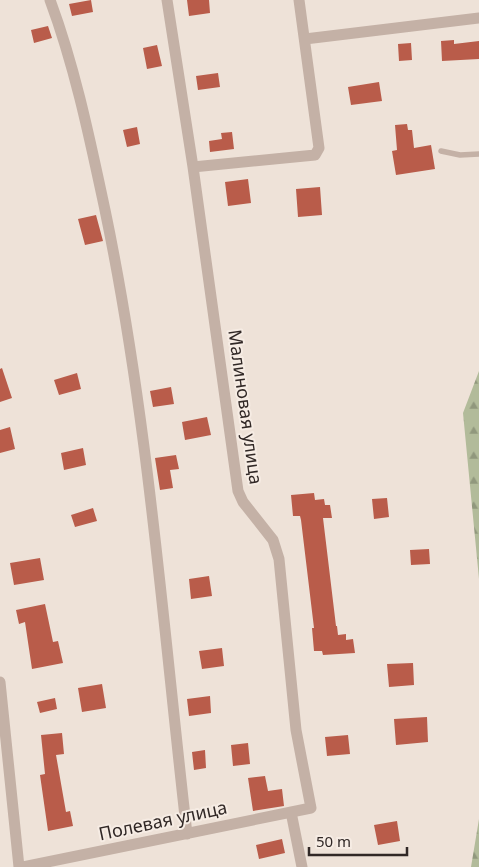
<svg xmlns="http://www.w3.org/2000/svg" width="479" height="867" viewBox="0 0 479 867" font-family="'Noto Sans',sans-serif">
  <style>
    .forest { fill: url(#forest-firs) }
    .building { fill: #b95c4a }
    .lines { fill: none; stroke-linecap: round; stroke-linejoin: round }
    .lane { stroke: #c4b1a6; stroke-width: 5.5 }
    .street { stroke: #c4b1a6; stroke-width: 11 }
    .labels { text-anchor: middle; stroke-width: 4; stroke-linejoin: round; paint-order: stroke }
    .street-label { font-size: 18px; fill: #312826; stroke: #f6ece4 }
  </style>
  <defs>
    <pattern id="forest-firs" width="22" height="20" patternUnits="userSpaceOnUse" patternTransform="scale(1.25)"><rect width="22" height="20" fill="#b2bb9a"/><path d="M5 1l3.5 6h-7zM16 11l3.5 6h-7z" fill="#91987d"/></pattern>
  </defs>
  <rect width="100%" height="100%" fill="#eee2d8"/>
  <!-- forest -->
  <path class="forest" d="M479,371v208l-16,-166z
    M479,819v48h-8z"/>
  <!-- building -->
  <path class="building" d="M91,0l2,12 -21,4 -3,-12z
    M187,0h22l1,13 -21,3z
    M48,26l4,12 -18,5 -3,-13z
    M454,40v4l25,-3v18l-37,2 -1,-20z
    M411,43l1,17 -13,1 -1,-17z
    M157,45l5,21 -15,3 -4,-21z
    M218,73l2,14 -22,3 -2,-14z
    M379,82l3,19 -31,4 -3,-18z
    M407,124l1,6h4l2,18 17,-3 4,24 -39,6 -4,-24 5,-1 -2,-25z
    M137,127l3,17 -13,3 -4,-17z
    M232,132l2,17 -24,3 -1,-11 13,-2 -1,-6z
    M248,179l3,24 -23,3 -3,-24z
    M320,187l2,28 -24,2 -2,-28z
    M96,215l7,26 -18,4 -7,-26z
    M2,368l10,30 -12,4v-33z
    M77,373l4,16 -22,6 -5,-15z
    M171,387l3,17 -21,3 -3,-16z
    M207,417l4,18 -26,5 -3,-18z
    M10,427l5,22 -15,4v-23z
    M83,448l3,17 -22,5 -3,-17z
    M176,455l3,14 -9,1 3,18 -13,2 -5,-32z
    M314,493l1,7 9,-1 1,6h5l2,13h-9l13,108h1l1,9 8,-1v6l7,-1 2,14 -32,2 -1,-4h-8l-2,-23h2l-13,-108 -1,-4h-7l-2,-21z
    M387,498l2,19 -15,2 -2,-20z
    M93,508l4,13 -22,6 -4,-12z
    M429,549l1,15 -19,1 -1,-15z
    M40,558l4,22 -30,5 -4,-22z
    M209,576l3,20 -21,3 -2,-20z
    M45,604l8,38 5,-1 5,22 -31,6 -7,-47 -6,2 -3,-14z
    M222,648l2,18 -22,3 -3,-18z
    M413,663l1,22 -25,2 -2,-23z
    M102,684l4,24 -24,4 -4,-24z
    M210,696l1,17 -22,3 -2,-17z
    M55,698l2,11 -17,4 -3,-11z
    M427,717l1,25 -32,3 -2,-26z
    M62,733l2,21 -8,1 10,57 4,-1 3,15 -25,5 -8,-56 5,-1 -4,-39z
    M348,735l2,19 -23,2 -2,-19z
    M248,743l2,21 -17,2 -2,-21z
    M205,750l1,18 -12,2 -2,-18z
    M265,776l3,15 14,-2 2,17 -31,5 -5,-33z
    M397,821l3,20 -22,4 -4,-20z
    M282,839l3,14 -26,6 -3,-14z"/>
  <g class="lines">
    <!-- lane -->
    <path class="lane" d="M441,151l19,4 19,-1"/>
    <!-- street -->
    <path class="street" d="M50,0c25,67 40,140 55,210 43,206 58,416 82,624
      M305,39l174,-21
      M193,167l122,-12 4,-7 -20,-148
      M0,682l19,185
      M291,812l11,55
      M23,867l288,-59 -15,-78 -17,-171 -6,-19 -30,-38 -5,-11 -45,-324 -26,-167"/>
  </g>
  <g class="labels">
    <!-- street labels -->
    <g class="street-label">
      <text transform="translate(245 407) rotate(82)" y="6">Малиновая улица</text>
      <text transform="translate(163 821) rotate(-12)" y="6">Полевая улица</text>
    </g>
  </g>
  <!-- scale -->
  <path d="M309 847v8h98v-8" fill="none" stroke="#312826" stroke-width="2.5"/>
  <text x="316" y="847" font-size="15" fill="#312826" stroke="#f6ece4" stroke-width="4" paint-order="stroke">50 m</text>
</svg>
